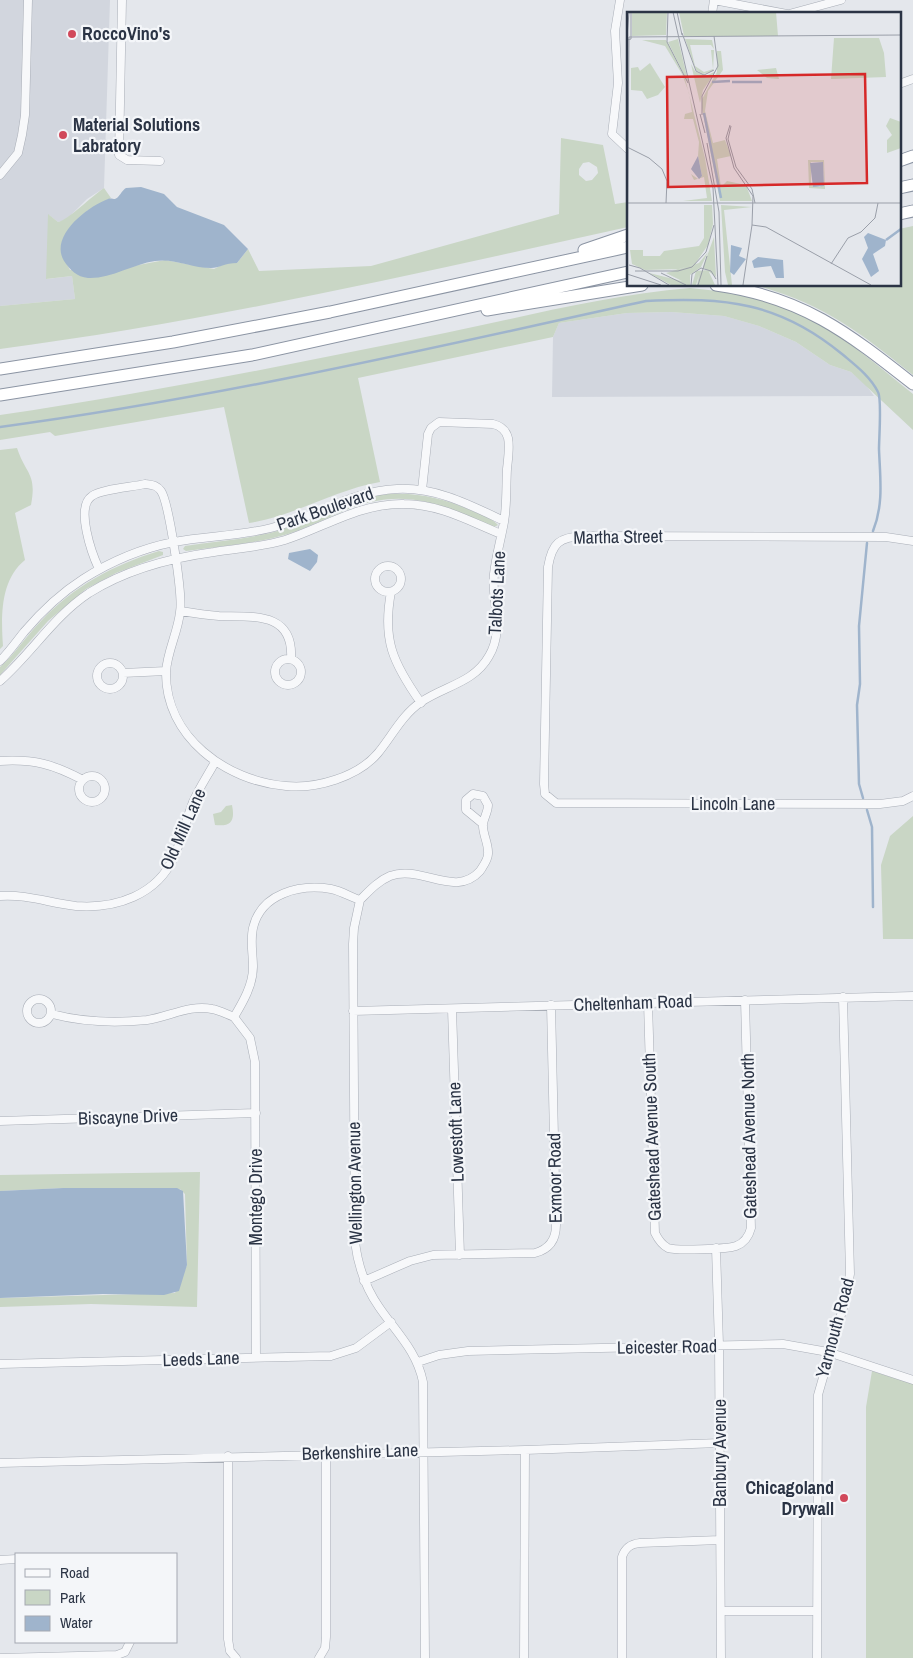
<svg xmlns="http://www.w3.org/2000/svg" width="913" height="1658" viewBox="0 0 913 1658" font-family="'Archivo Narrow',sans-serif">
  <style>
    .built { fill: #d2d6de }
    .green { fill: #c9d6c5; fill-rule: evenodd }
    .water { fill: #9fb4cc }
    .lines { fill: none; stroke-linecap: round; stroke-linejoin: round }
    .stream { stroke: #9fb4cc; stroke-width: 2.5 }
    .minor-casing { stroke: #a9aeb7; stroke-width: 9 }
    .highway-casing { stroke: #8b94a3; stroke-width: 13 }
    .minor { stroke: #f7f8fa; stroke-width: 8 }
    .highway { stroke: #fff; stroke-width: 11 }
    .poi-dot { fill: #d1495b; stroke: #f4f6f9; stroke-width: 2 }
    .labels { text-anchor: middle; stroke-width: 4.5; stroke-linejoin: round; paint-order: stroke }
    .poi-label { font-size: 18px; font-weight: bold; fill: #2b3445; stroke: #f4f6f9; text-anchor: start }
    .street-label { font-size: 18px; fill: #2b3445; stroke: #f4f6f9 }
    .inset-river { fill: none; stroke: #9fb4cc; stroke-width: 2.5 }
    .inset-road { fill: none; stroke: #9a9fa9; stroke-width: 1 }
    .view { fill: #d62828; fill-opacity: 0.15; stroke: #d62828; stroke-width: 2.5 }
    .inset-edge { fill: none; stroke: #2b3445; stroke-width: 2.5 }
  </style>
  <rect width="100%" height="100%" fill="#e4e7ec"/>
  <!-- built -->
  <path class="built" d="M0,0h110l-6,188 -17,11 -21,21 -8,2 -9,-7 -2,64 25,-3 3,23 -75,7z
    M671,312l53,4 35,10 37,16 34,23 21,7 15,13 8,11 -322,1 1,-60 6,-14 68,-10z"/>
  <!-- green -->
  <path class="green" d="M561,138l42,7 12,59 13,-2v25c-209,46 -416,94 -628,122v-43l75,-7 -3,-23 -26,3 2,-65 10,8c9,-1 35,-27 46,-34l7,10 -24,13 -26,41 9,18 58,-3 37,-7 49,9 12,-6h11l11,-14 11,22 112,-5 188,-52zM589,162l8,5 1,6 -6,7 -6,1 -7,-6v-6l4,-6z
    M913,226v149c-55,-44 -89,-71 -158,-90h144v-56z
    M690,288c40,4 82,11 118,29 39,21 71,50 105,77v36l-62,-58 -21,-7 -34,-23 -37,-16 -35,-10 -53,-4 -44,1 -68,10 -6,14 -195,41 22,104c-46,8 -85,34 -131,41l-25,-116 -169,29 -5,-4 -50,8v-25c150,-22 297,-52 445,-82 82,-17 162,-38 245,-45z
    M17,448c9,27 20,25 14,57l-16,8 10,47c-25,20 -24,57 -22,86l-3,3v-199z
    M389,494c32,-2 60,6 88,19 7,3 16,6 21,12l-4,2c-51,-21 -86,-40 -143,-19 -21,8 -41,19 -63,26 -33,10 -68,12 -102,17l-3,-2 2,-3c33,-5 68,-7 99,-17 36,-11 67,-32 105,-35z
    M159,551l4,1v3l-47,18 -30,16 -38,32 -48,54v-8c15,-13 26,-31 41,-46 33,-35 72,-56 118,-70z
    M232,805c3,15 0,22 -17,20l-2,-11 8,-2 5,-6z
    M913,816v123h-30l-2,-74 9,-29z
    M200,1172l-3,135 -106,-3 -91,3v-9l175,-5 12,-28 -2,-71 -5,-5 -117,-1 -63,3v-16z
    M872,1371l41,13v274h-47v-251z"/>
  <!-- water -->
  <path class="water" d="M141,187l23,7 13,13 47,18 24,24 -11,14c-12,0 -18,5 -26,5 -19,0 -37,-10 -56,-7 -22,3 -44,18 -67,17 -11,-1 -18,-8 -24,-17 -15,-25 23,-54 44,-62 2,-1 5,0 7,0 4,-1 7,-9 11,-11z
    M310,549l8,6 -1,7 -7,9 -22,-12 1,-6z
    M63,1188h114l6,3 4,74 -8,26 -15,4 -61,-1 -103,4v-107z"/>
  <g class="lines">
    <!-- stream -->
    <path class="stream" d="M0,427c217,-29 432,-79 646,-126 79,-4 133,1 196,53 13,11 28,22 36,38 4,7 1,46 1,57 1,28 5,55 -6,82
      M863,798l-4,-14 -2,-79 3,-21 -1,-58 8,-83
      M867,810l5,17 1,80"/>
    <!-- minor casing -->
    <g class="minor-casing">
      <path id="minor" d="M122,0l-3,155 8,5 33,1
        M620,0l-5,31 3,52 -6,51 16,15
        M714,0l73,14
        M712,14l2,-14
        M789,14l52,-14
        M899,84l14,-5
        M0,175l18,-22 4,-18 3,-20 3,-115
        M913,541l-27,-4 -302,-1c-25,1 -32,7 -36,31l-4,217 1,10 11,9 324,1 23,-3 10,-5
        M375 579a13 13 0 1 1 26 0a13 13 0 1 1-26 0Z
        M99,569c-7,-15 -24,-62 -7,-73 9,-7 41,-9 53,-12 7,1 12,1 16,7 8,12 22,105 19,121 -2,20 -13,40 -14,60 -1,65 60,109 120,114 30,3 72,-9 92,-33 14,-17 24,-38 43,-51 23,-16 53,-19 68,-46 16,-27 2,-54 5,-82 2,-18 7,-35 10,-52 3,-17 2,-36 3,-53 1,-10 3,-22 1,-31 -2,-8 -7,-12 -15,-14l-54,-2 -8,6 -3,6 -6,56
        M391,592c-9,48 2,71 30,111
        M181,611c12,2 25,4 38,5 33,1 75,-5 72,43
        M275 672a13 13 0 1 1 26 0a13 13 0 1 1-26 0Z
        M0,661c9,-9 16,-19 24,-29 17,-20 37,-39 59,-53 27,-17 60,-31 91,-37 32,-6 66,-6 97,-14 44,-11 80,-37 126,-39 39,-2 73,16 107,32
        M97 676a13 13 0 1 1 26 0a13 13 0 1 1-26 0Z
        M123,673l43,-2
        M0,681c32,-28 53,-64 89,-88 38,-24 81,-35 125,-41 24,-4 48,-5 71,-12 40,-13 75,-37 119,-36 35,0 65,17 97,30
        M0,761c34,-2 53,3 83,19
        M79 789a13 13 0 1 1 26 0a13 13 0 1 1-26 0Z
        M0,896c26,-2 50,7 76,10 40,3 81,-11 98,-49 8,-18 12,-37 19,-55 6,-14 15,-27 22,-40
        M360,900l-6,28 -1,16 2,298c3,24 10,45 24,65 17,25 38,44 44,75l2,276
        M360,900c9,-9 18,-19 30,-24 31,-12 65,23 90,-5 3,-5 8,-11 8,-17 1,-10 -6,-21 -5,-30 1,-7 5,-12 5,-19l-5,-9 -10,-2 -7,6v10l17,14
        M27 1011a12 12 0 1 1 24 0a12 12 0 1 1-24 0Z
        M648,1003l7,230c3,6 7,12 13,15 8,3 60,1 68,-2 8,-3 13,-10 15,-18l-6,-228
        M452,1009l8,246
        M353,1011l560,-15
        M52,1014c30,8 64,9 95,6 21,-3 44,-16 65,-11 7,1 14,5 22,8
        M0,1121l256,-8
        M716,1248l3,97 2,313
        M364,1281l46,-20 23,-6 102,-2c15,-4 21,-14 21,-28l-5,-220
        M256,1357l-1,-295 -5,-24 -16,-21c9,-15 19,-32 19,-50 0,-13 -3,-26 0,-39 8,-35 47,-44 78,-39 10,2 20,8 29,11
        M418,1362l21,-7 29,-4 315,-7 45,8 85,28
        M0,1364l331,-8 25,-8 35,-26
        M228,1456v183l2,12 6,7
        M0,1463l525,-13 195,-7
        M0,1560l16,-1
        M721,1611h96
        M0,1658l117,-3 8,-3 5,-10
        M319,1658l6,-10 1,-11v-184
        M524,1658l1,-208
        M622,1658v-101c3,-9 8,-13 18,-14l80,-3
        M817,1658l1,-263 27,-94 5,-27 -7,-277"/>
    </g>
    <!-- highway casing -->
    <g class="highway-casing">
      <path id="highway" d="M899,161l14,-5
        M899,188l14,-3
        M899,214l14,-3
        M584,250l44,-15
        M716,285c86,12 131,47 197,99
        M487,310l155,-25
        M0,369l173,-27 157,-30 298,-65
        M0,395l252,-40 376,-83"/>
    </g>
    <!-- minor -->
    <use href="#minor" class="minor"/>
    <!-- highway -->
    <use href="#highway" class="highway"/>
  </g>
  <!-- markers -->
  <g class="poi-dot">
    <circle cx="72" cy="34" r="5"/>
    <circle cx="63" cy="135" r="5"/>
    <circle cx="844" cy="1498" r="5"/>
  </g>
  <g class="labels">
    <!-- poi labels -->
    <g class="poi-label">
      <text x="82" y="40">RoccoVino's</text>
      <text x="73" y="131">Material Solutions<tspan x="73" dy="21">Labratory</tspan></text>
      <text x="834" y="1494" text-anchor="end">Chicagoland<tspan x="834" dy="21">Drywall</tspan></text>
    </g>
    <!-- street labels -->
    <g class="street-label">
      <text transform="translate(325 509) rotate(-19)" y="6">Park Boulevard</text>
      <text transform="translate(618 537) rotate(-1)" y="6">Martha Street</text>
      <text transform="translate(497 593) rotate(-87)" y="6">Talbots Lane</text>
      <text x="733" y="810">Lincoln Lane</text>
      <text transform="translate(183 829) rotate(-66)" y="6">Old Mill Lane</text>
      <text transform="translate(633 1003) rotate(-2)" y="6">Cheltenham Road</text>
      <text transform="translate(128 1117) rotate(-2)" y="6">Biscayne Drive</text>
      <text transform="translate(456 1132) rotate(-92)" y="6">Lowestoft Lane</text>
      <text transform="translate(749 1136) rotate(-91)" y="6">Gateshead Avenue North</text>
      <text transform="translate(652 1137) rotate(-92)" y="6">Gateshead Avenue South</text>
      <text transform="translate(555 1178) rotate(-91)" y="6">Exmoor Road</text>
      <text transform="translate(355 1183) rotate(-91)" y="6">Wellington Avenue</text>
      <text transform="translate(256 1197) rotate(-90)" y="6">Montego Drive</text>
      <text transform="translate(835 1328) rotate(-75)" y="6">Yarmouth Road</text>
      <text transform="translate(667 1347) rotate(-1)" y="6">Leicester Road</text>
      <text transform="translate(201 1359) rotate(-2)" y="6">Leeds Lane</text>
      <text transform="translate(360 1452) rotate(-2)" y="6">Berkenshire Lane</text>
      <text transform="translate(720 1453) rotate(-90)" y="6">Banbury Avenue</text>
    </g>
  </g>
  <!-- overview -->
  <g transform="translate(627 12)">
    <rect width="274" height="274" fill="#e4e7ec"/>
    <path d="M5,0h35l-1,23 -34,1zM52,0h97l2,24h-94zM207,26h45l5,15 2,24 -55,2zM51,27l11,46 -21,-43zM58,27l27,1 2,9 -3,-4h-21l5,21 9,6 9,-3 -2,-19h3l-1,21 -10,3 -7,-4zM15,28h24l19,38 20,80 7,43h-29l24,-3 -3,-21 -10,3 -3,-6 7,5 4,-3 -4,-20 1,-14 -6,-23h-9l1,-5 7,-2 -3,-19 -7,-19 -17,-28zM90,39h4l2,19 -15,21 -3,20 8,32 12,-3 6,16 -14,3 4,28 6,-6 19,4 6,16h-32l-18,-93v-9l15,-27zM23,51l15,24 -7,8 -11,4 -5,-8 -11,-1v-22l7,-1 2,4zM64,52l4,7 11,5 10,-5 -13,19 -3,13zM149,56l3,11 -12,-1 -10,-8zM263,106l11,4v26l-14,5v-13l5,-5 -6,-9zM181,148h16l1,29 -16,-1zM184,150h12l1,20 -4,5 -9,-2zM77,193h8l1,19 -5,21 -13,19 -15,5 -35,1 -13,-6 -2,-14h13v6h17l4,-5 35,-5 5,-8zM94,193l31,2 -28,3 8,75h-4l-3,-13zM87,225l2,40 -13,-10zM81,240l-7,15 -11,8v10h-19l-22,-12 33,8 -16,-8 33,-10zM81,258l7,15h-18l2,-10 -3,10h-4l4,-14z" fill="#c9d6c5" fill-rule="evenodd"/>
    <path d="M71,144l4,20 -3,3 -8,-10zM196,150l1,24 -11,1 -3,-24zM241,221l18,7 -1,6 -12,8 6,17 -8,6 -9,-18 6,-11 -4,-11zM104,233l11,3 -3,8 7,3 -12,16 -4,-3zM131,245l25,3 1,18h-8l-5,-12 -17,2 -2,-7z" fill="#9fb4cc"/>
    <path class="inset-river" d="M85,70l18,-1M105,70h30M77,101l17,85M259,228l15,-11"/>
    <path class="inset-road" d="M41,0l-1,30 21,41M46,0l40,176 5,97M50,0l5,23M55,21l14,38 8,4 10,-5M0,25l2,-25M0,28l4,-1v-27M73,102l5,19M75,103v-19l16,-30 -4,-30M103,113l-4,13 8,30 19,28 -1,29 -9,60M104,114l-3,13 8,28 16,22 3,14M80,131l12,69 2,73M0,135l22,11 13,11 5,12 -1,22M1,191h273M125,213l14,2 105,58M204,252l17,-26 13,-6 14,-14 3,-15M2,253l11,3 29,17M8,259h43l14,-4 14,-15 8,-27M34,261l25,12M0,262l34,11M0,271l2,-246 272,-2M64,273l1,-11 9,-6 10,3 5,8M71,273l9,-29"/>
    <path class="view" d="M238,62l2,109 -199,4 -1,-110z"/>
    <rect width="274" height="274" class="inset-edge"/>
  </g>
  <!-- legend -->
  <rect x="15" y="1553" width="162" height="90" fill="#f4f6f9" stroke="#a4a8b1"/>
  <rect x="25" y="1569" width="25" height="8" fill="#f7f8fa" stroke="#a4a8b1"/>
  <text x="60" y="1578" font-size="15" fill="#2b3445">Road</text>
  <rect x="25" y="1590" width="25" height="15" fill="#c9d6c5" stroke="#a4a8b1"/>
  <text x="60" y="1603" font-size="15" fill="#2b3445">Park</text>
  <rect x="25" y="1616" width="25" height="15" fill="#9fb4cc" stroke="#a4a8b1"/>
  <text x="60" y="1628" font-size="15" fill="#2b3445">Water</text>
</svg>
